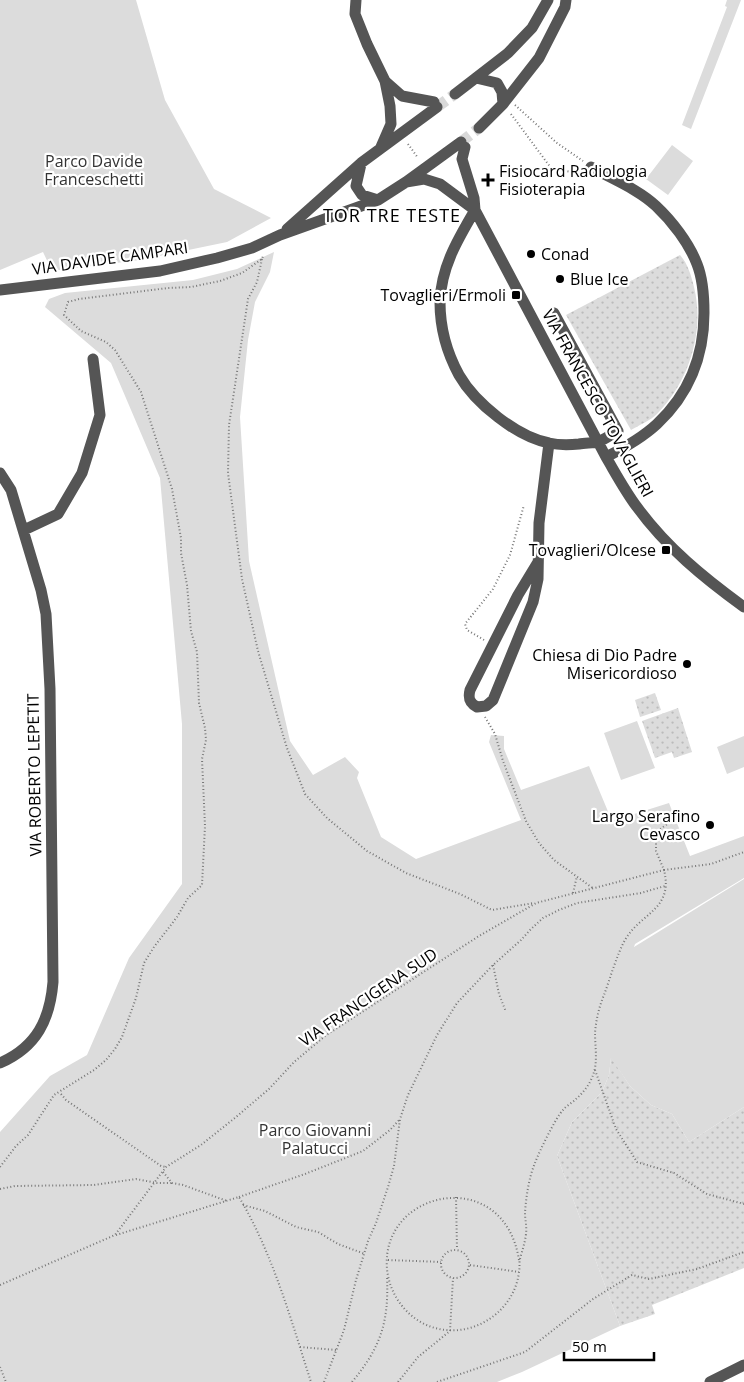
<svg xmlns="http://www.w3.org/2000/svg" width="744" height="1382" viewBox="0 0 744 1382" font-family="'Open Sans',sans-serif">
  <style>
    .grass { fill: url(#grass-dots) }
    .park { fill: #dcdcdc }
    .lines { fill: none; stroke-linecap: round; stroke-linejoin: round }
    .minor-tunnel { stroke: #d9d9d9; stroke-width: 11; stroke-dasharray: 11 5.5; stroke-linecap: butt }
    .path { stroke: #777; stroke-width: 2; stroke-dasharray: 1 2.5; stroke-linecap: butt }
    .minor { stroke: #555; stroke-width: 11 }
    .poi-dot { fill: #000; stroke: #fff; stroke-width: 2 }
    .labels { text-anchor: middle; stroke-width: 4.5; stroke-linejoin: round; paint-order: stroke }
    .park-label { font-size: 16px; fill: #333; stroke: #fff }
    .poi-label { font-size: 16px; fill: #000; stroke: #fff; text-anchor: end }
    .street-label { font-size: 16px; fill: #000; stroke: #fff }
    .neighbourhood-label { font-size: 18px; letter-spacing: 1px; fill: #000; stroke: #fff }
  </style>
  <defs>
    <pattern id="grass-dots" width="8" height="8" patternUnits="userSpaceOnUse" patternTransform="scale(1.25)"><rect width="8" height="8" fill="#dcdcdc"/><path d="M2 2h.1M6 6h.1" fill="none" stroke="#bbb" stroke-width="1.8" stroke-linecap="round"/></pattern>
  </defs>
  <rect width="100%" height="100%" fill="#fff"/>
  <!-- grass -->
  <path class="grass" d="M680,255c8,9 11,20 14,32 11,44 -5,95 -37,127 -7,7 -18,11 -26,16l-65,-115z
    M655,693l6,17 -21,7 -5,-17z
    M678,708l14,44 -18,6 -2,-6 -17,6 -13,-37z
    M611,1057l19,29 21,19 21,9 17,28 55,-35v161l-92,37 3,9 -35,12 -63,-170 15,-34 30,-30 7,-17z"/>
  <!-- park -->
  <path class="park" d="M0,0h136l29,100 49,89 57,29 -44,24 -87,18 -88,11 -9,-19 -43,18z
    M727,0h14l-50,129 -9,-4 45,-118 -2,-1z
    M672,145l21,16 -25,34 -22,-16z
    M274,252l-4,20 -15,30 -7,38 -8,77 9,144 41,180 23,34 32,-18 14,15 -2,6 24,59 35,22 105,-39 -32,-78 2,-7 13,1v13l17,41 68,-24 23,55 57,-18 21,53 54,-20v42l-109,66 -1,3 110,-68v228l-55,35 -17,-28 -21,-9 -21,-19 -19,-28 -2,17 -7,17 -30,30 -15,34 63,170 -98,46 -25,10h-497v-250l50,-56 37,-21 42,-97 53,-74v-160l-22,-246 -49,-115 -66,-56 4,-8 16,-6 128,-13 44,-11z
    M637,721l18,47 -34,12 -17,-47z
    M744,736v31l-17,7 -10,-27z"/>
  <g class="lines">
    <!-- minor-tunnel -->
    <path class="minor-tunnel" d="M437,107l18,-13
      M461,142l18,-14"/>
    <!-- path -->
    <path class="path" d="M515,105l42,38 26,18
      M511,114l40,54 20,4 10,-3
      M408,144l10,14
      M262,259l-5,23 -9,17 -19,126 -1,48 14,106 16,72 29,97 18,46 22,24 40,33 39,22 54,21 32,16 42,-7
      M484,640l-17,-10 -2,-6 28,-35 17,-34 14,-50
      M485,717l10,17 8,27 23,60 13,22 15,17 40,29
      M573,893l4,-17
      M493,965l6,29 7,18
      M595,1070l21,59 21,33 37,11 33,21 37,10
      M61,1094l5,6 95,66 5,1
      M0,1167l16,-21 12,-11 26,-40 40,-25 12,-10 9,-11 7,-12 14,-39 8,-35 10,-16 23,-30 11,-19 14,-13 3,-59 -3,-67 4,-19 -1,-12 -6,-25 -2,-51 -6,-21 -4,-46 -6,-32v-15l-9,-49 -31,-97 -26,-42 -9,-8 -25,-11 -17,-16 4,-13 11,-3 89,-11 23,-1 29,-6 22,-8 20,-14 1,-3
      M163,1172l9,11 11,2 44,16
      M0,1189l15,-3 79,-1 42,-6 21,4h15
      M239,1197l66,-23 58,-23 27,-21 10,-11
      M456,1197l1,52
      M243,1205l22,6 31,16 22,5 20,12 27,10
      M116,1235l123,-38c34,57 52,123 72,185
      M441 1264a14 14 0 1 1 28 0a14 14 0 1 1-28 0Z
      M388,1260l53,2
      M519,1260c-15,-96 -139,-71 -132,9 2,21 14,41 32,52 16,10 36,12 54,6 24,-8 43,-29 46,-55 1,-5 0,-9 1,-13 2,-8 5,-16 6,-25 1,-7 -1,-14 -1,-21 1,-16 4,-36 10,-50 4,-11 21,-46 28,-53 3,-4 9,-7 13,-11 7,-6 14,-15 17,-24 5,-12 2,-29 2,-42 1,-13 4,-26 9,-38 6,-16 13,-41 21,-55 15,-27 49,-30 39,-70l47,-6 33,-12
      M470,1265l49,7
      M0,1285l115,-50 51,-68 35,-22 35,-28 33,-28 25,-27 31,-26 154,-100 57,-33 128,-33 -8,-19v-19l17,-12
      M300,1347l36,3
      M0,1367l6,15
      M324,1382l20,-52 12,-50 12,-39 8,-18 12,-36 6,-21 6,-47 8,-24 29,-60 20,-32 36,-38 28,-25 10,-11 12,-11 16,-8 18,-7 64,-10 24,-7
      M352,1382c29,-35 37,-60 35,-106
      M398,1382l20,-25 32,-26 3,-53
      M437,1382l88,-30 68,-53 39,-24 17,4 48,-10 47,-17"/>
    <!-- minor -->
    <path class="minor" d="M356,0l-1,14 12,30 18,37 5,25 1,18 -10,23
      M476,78l21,5 5,9 1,12
      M385,81l17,15 32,6
      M455,94l53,-41 24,-25 16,-28
      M479,128l24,-24 36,-46 26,-51 1,-7
      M465,147l-3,12 12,39 1,12
      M361,164l-5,22 6,9 16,5
      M591,167c21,12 47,22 65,39 16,15 33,37 41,58 6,15 7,33 7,49 0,43 -15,81 -47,111 -15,14 -33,24 -51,33
      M406,182l18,-3 16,5 35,26 131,247c10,17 19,34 31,50 29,40 67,71 107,100
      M475,210c-17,29 -34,57 -35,92 0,25 7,51 19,73 16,28 58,62 90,68 9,2 20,2 30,1 6,-1 14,-1 19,-2 7,-3 14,-8 20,-11l-64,-118
      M287,229l74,-66 76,-56
      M0,290l160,-19 57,-13 35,-10 28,-13 98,-35 28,-18 55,-40
      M0,473l11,17 30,100 5,24 4,75 3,293c-3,37 -16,65 -53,81
      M24,530l34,-16 24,-41 18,-58 -7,-56
      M538,562l-20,33 -48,95c-2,8 -1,13 7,17l9,-1 7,-6 40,-98 5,-23 1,-56 10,-80
      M710,1382l34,-17"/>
  </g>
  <!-- markers -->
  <g class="poi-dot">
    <path d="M485.5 172.5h5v5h5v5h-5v5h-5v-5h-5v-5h5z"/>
    <circle cx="531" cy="254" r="5"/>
    <circle cx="560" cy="279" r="5"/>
    <rect x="511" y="290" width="10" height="10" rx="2.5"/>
    <rect x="661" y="545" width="10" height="10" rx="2.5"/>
    <circle cx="687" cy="664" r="5"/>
    <circle cx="710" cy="825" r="5"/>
  </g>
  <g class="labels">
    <!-- park labels -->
    <g class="park-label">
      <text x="94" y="167">Parco Davide<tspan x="94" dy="18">Franceschetti</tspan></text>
      <text x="315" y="1136">Parco Giovanni<tspan x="315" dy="18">Palatucci</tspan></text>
    </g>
    <!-- poi labels -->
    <g class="poi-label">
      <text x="499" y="177" text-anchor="start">Fisiocard Radiologia<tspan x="499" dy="18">Fisioterapia</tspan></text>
      <text x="541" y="260" text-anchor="start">Conad</text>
      <text x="570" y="285" text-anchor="start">Blue Ice</text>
      <text x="506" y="301">Tovaglieri/Ermoli</text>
      <text x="656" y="556">Tovaglieri/Olcese</text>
      <text x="677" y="661">Chiesa di Dio Padre<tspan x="677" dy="18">Misericordioso</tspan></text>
      <text x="700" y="822">Largo Serafino<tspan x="700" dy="18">Cevasco</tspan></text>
    </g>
    <!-- street labels -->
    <g class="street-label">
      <text transform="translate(110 258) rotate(-8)" y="6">VIA DAVIDE CAMPARI</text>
      <text transform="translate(598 403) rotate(61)" y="6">VIA FRANCESCO TOVAGLIERI</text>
      <text transform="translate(34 775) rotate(-91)" y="6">VIA ROBERTO LEPETIT</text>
      <text transform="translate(368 997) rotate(-34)" y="6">VIA FRANCIGENA SUD</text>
    </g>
    <!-- neighbourhood labels -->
    <g class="neighbourhood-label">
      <text x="392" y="222">TOR TRE TESTE</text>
    </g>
  </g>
  <!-- scale -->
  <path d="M564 1352v8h90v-8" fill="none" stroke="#000000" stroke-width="2.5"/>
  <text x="572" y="1352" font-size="15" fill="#000000" stroke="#ffffff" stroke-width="4" paint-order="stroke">50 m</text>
</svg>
